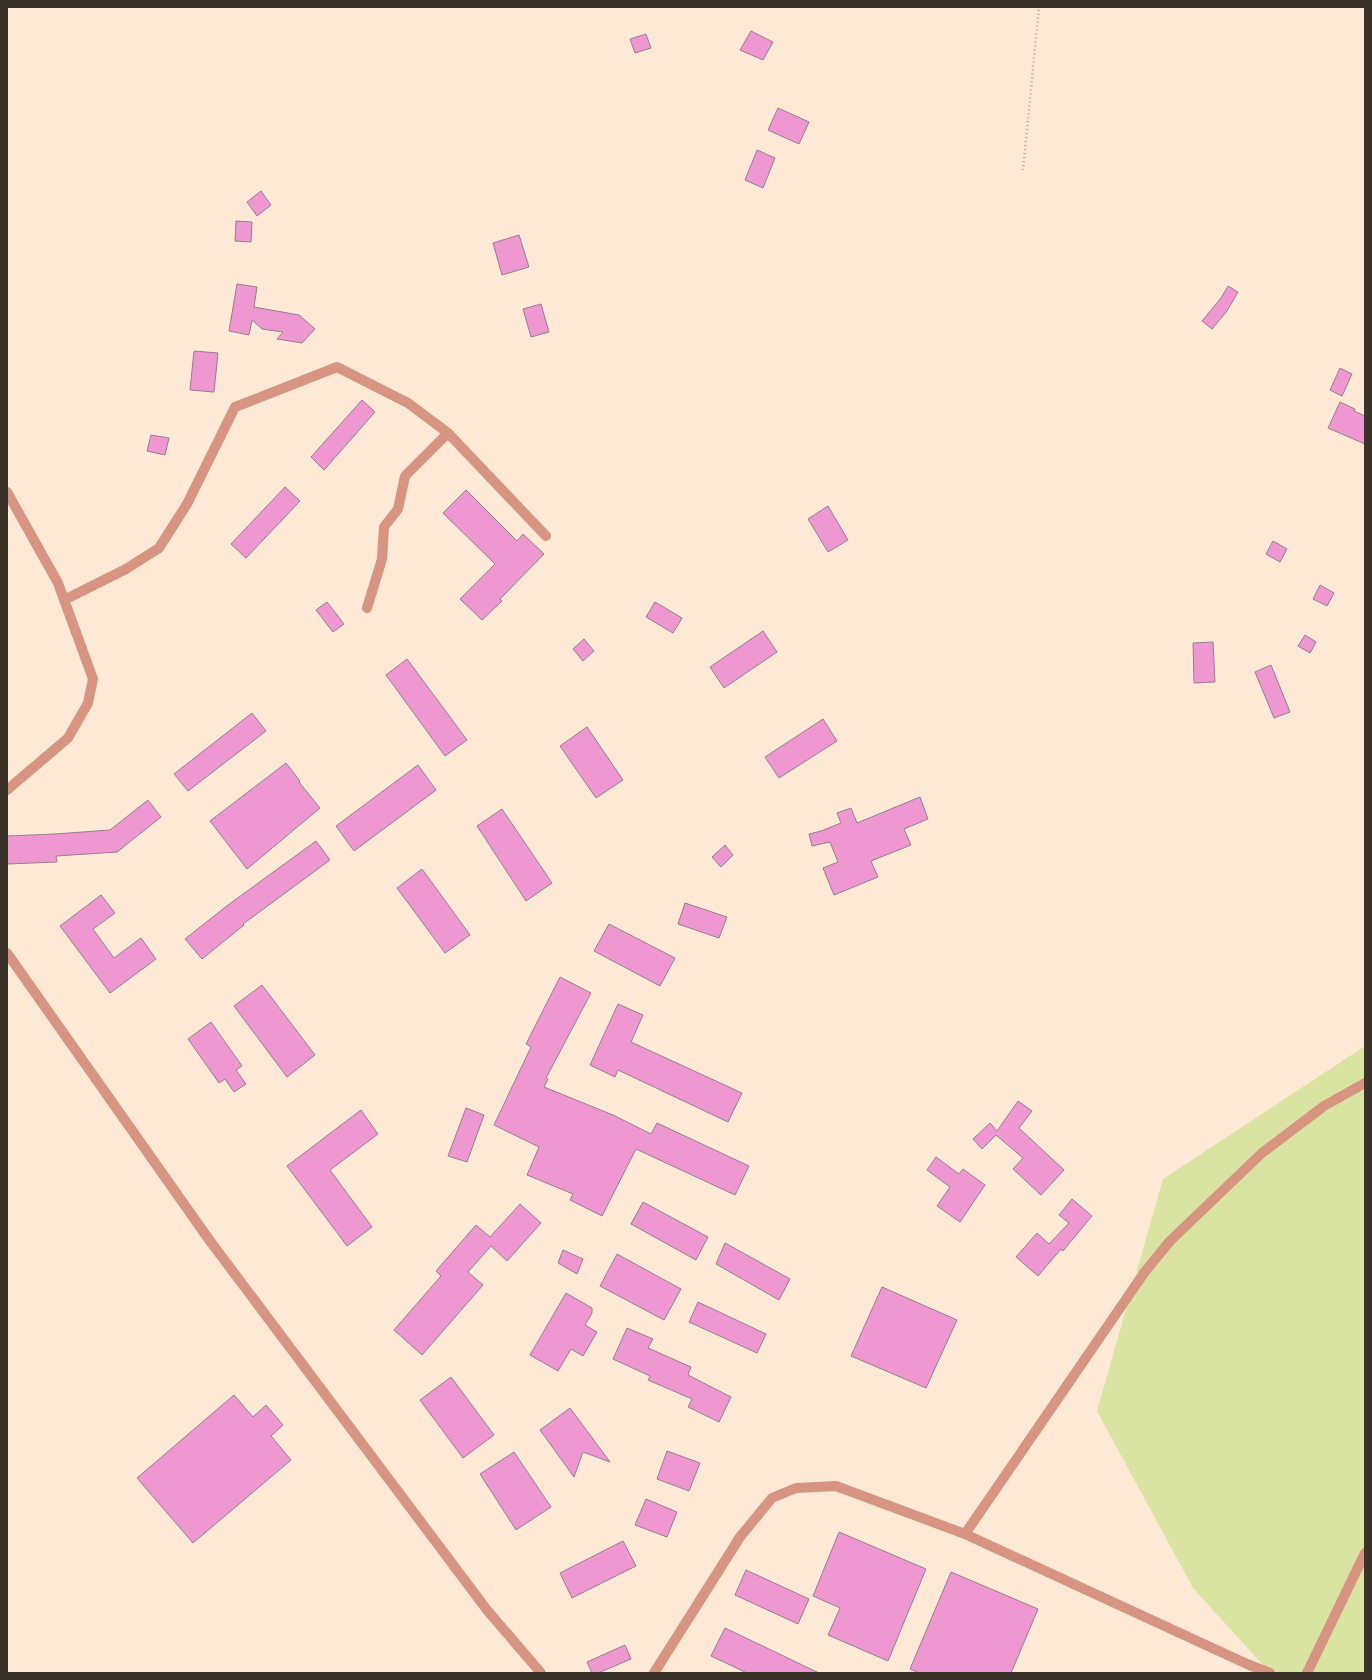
<svg xmlns="http://www.w3.org/2000/svg" width="1372" height="1680" viewBox="0 0 1372 1680" font-family="Poppins,sans-serif">
  <style>
    .green { fill: #d9e4a2 }
    .building { fill: #ef97d1; stroke: #997e8f }
    .lines { fill: none; stroke-linecap: round; stroke-linejoin: round }
    .path { stroke: #b4a595; stroke-width: 2.5; stroke-dasharray: 1 3; stroke-linecap: butt }
    .minor { stroke: #d69481; stroke-width: 10 }
  </style>
  <rect width="100%" height="100%" fill="#fde9d6"/>
  <!-- green -->
  <path class="green" d="M1365,1046v627h-95l-77,-85 -96,-177 66,-232z"/>
  <!-- building -->
  <path class="building" d="M751,31l22,11 -10,18 -23,-10z
    M646,34l5,14 -16,5 -5,-14z
    M778,108l31,14 -10,22 -31,-14z
    M757,150l18,8 -12,30 -18,-8z
    M261,191l10,14 -14,11 -10,-14z
    M236,221l16,1 -1,20 -16,-1z
    M519,235l10,32 -27,8 -9,-32z
    M237,284l20,3 -3,20 45,8 16,14 -13,14 -25,-4 6,-7 -21,-3 -10,-9 -3,15 -20,-4z
    M1228,286l10,6 -11,19 -15,18 -10,-8 19,-23z
    M541,304l8,28 -18,5 -8,-28z
    M194,351l24,2 -4,39 -24,-2z
    M1340,368l12,6 -10,22 -12,-6z
    M362,400l13,12 -51,58 -13,-13z
    M1340,402l15,7 -1,2 11,5v28l-37,-16z
    M151,435l18,3 -4,17 -18,-4z
    M285,487l15,14 -54,57 -15,-14z
    M466,490l51,51 6,-7 21,20 -44,45 2,2 -20,19 -22,-21 35,-35 -52,-51z
    M828,506l20,34 -20,12 -20,-33z
    M1273,541l14,8 -7,13 -14,-8z
    M1320,585l14,8 -7,13 -14,-7z
    M327,602l17,22 -11,8 -17,-22z
    M655,602l27,16 -9,15 -27,-16z
    M763,631l14,21 -53,36 -14,-21z
    M1305,635l11,7 -6,11 -12,-7z
    M584,639l10,12 -11,10 -10,-12z
    M1213,642l2,40 -21,1 -1,-40z
    M407,659l60,81 -22,16 -59,-81z
    M1271,665l19,47 -16,6 -19,-46z
    M252,713l14,18 -78,60 -14,-17z
    M823,719l14,22 -58,37 -14,-21z
    M587,727l36,53 -27,18 -36,-52z
    M286,763l14,18 -1,1 21,26 -73,61 -37,-48z
    M418,765l18,25 -82,61 -18,-25z
    M920,797l8,22 -24,10 7,16 -40,16 7,16 -44,18 -11,-27 15,-6 -8,-20 -18,4 -3,-12 12,-3 20,-8 -4,-10 14,-5 6,15z
    M148,800l13,17 -44,35 -61,4 1,6 -50,2v-28l48,-2 55,-4z
    M502,809l50,74 -26,18 -49,-75z
    M316,841l14,19 -87,64 1,1 -42,34 -17,-20 43,-34z
    M725,845l8,10 -12,12 -9,-10z
    M422,869l48,66 -25,18 -48,-65z
    M101,895l14,18 -22,16 21,29 27,-20 15,21 -46,34 -50,-67z
    M685,903l42,14 -8,21 -41,-14z
    M609,924l66,34 -15,28 -66,-35z
    M560,977l31,16 -45,85 2,1 -4,8 69,28 38,19 6,-11 92,43 -14,29 -99,-46 -34,67 -32,-16 3,-6 -46,-19 12,-28 -45,-22 37,-78 -5,-3z
    M262,985l53,70 -28,22 -53,-71z
    M618,1004l25,11 -12,27 111,51 -14,29 -110,-52 -3,7 -25,-12z
    M211,1022l31,44 -6,4 10,14 -12,8 -9,-13 -6,4 -31,-44z
    M1018,1101l14,10 -13,17 45,42 -23,25 -28,-26 10,-11 -27,-23 -14,14 -9,-10 17,-16 7,8z
    M466,1108l18,7 -17,47 -19,-6z
    M361,1110l17,24 -48,36 42,57 -25,19 -60,-80z
    M936,1157l23,17 4,-5 22,16 -25,37 -23,-16 13,-19 -23,-17z
    M1072,1199l20,17 -20,24 -9,11 -2,-2 -23,27 -22,-19 21,-24 12,11 20,-21 -10,-8z
    M643,1202l65,35 -12,23 -65,-36z
    M520,1204l21,19 -34,38 -16,-15 -23,26 15,13 -61,70 -28,-25 47,-54 -5,-5 40,-46 14,12z
    M725,1243l65,36 -11,21 -63,-36z
    M563,1250l20,9 -6,15 -19,-11z
    M617,1254l64,35 -17,31 -64,-34z
    M882,1287l75,33 -31,68 -75,-32z
    M566,1293l26,15v5l-7,12 12,7 -14,24 -12,-7 -13,22 -28,-16z
    M698,1302l68,32 -9,19 -68,-31z
    M627,1328l26,11 -5,9 43,19 -3,8 43,22 -12,25 -31,-15 4,-8 -44,-19 2,-4 -37,-17z
    M451,1377l43,58 -31,23 -43,-58z
    M234,1395l19,22 13,-12 17,20 -12,11 20,24 -98,83 -56,-65z
    M570,1408l40,54 -27,-10 -9,25 -34,-47z
    M667,1451l33,12 -11,28 -32,-12z
    M514,1452l37,55 -35,23 -36,-56z
    M646,1499l31,13 -10,25 -32,-12z
    M839,1532l87,37 -38,92 -60,-26 12,-27 -27,-12z
    M623,1541l13,25 -64,32 -12,-25z
    M746,1570l63,29 -11,25 -63,-29z
    M951,1572l87,37 -27,64h-92l-9,-4z
    M725,1628l94,45h-72l-36,-17z
    M625,1645l6,14 -33,14h-6l-5,-11z"/>
  <g class="lines">
    <!-- path -->
    <path class="path" d="M1023,170l16,-163"/>
    <!-- minor -->
    <path class="minor" d="M7,492l51,91 35,96 -5,24 -20,35 -61,52
      M64,600l62,-31 33,-21 28,-44 48,-97 102,-40 71,36 40,30 98,103
      M367,608l15,-49 2,-32 14,-18 7,-33 43,-43
      M7,953l203,288 277,369 54,63
      M965,1534l179,-261 26,-32 92,-88 62,-47 41,-23
      M654,1673l86,-136 32,-39 24,-10 40,-2 129,48 282,130 23,9
      M1307,1673l58,-120"/>
  </g>
  <!-- border -->
  <rect width="1372" height="1680" fill="none" stroke="#3b3229" stroke-width="16"/>
</svg>
